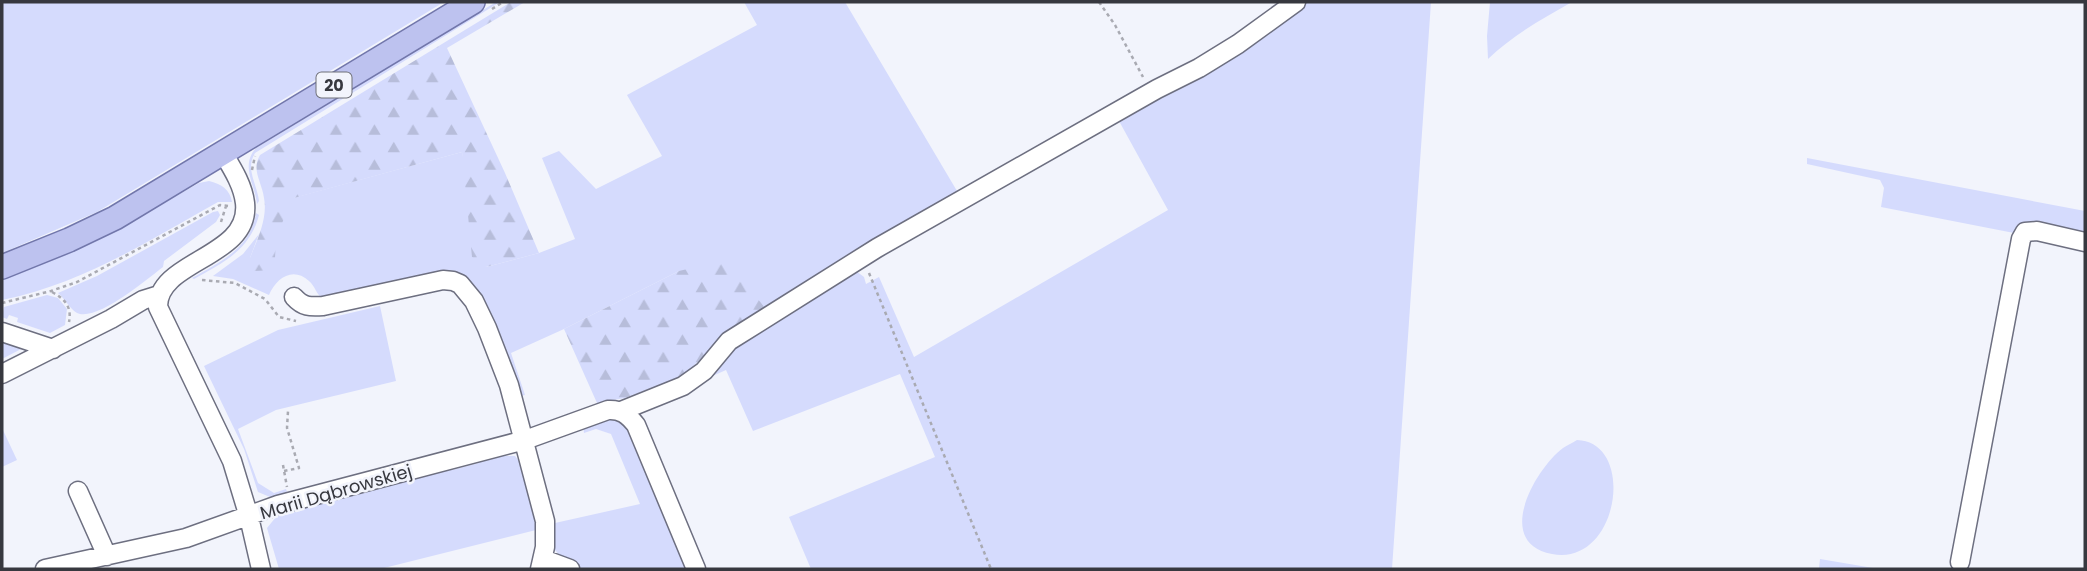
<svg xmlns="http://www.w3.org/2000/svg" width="2087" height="571" viewBox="0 0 2087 571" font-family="Poppins,sans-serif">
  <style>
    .green { fill: #d5dbfd }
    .forest { fill: url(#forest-firs) }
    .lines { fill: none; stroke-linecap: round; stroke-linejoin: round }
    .minor-casing { stroke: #6d6f80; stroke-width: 21 }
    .major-casing { stroke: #7277ab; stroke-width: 26 }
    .path { stroke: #a9aab2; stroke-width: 2.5; stroke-dasharray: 3.5 3.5; stroke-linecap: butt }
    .minor { stroke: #fff; stroke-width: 18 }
    .major { stroke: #bdc2ef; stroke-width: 23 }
    .labels { text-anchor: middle; stroke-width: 5; stroke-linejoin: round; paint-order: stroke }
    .shield { fill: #f2f4fc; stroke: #6f7078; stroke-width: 2 }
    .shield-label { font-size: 16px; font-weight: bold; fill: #37383f }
    .street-label { font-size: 18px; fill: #37383f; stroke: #f2f4fc }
  </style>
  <defs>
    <pattern id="forest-firs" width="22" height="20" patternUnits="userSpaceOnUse" patternTransform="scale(1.75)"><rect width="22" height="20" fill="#d5dbfd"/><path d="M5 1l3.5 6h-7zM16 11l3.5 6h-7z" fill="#b7bdda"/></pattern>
  </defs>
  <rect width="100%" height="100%" fill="#f2f4fc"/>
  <!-- green -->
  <path class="green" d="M2,2h442l-347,210 -95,41z
    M496,2h4l-245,151c-10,16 2,31 4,48l-2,3c-2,-20 -17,-38 -1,-56z
    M744,2h101l112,189 -191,118 -87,-38 -115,58 -53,24 14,42 -5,1 -44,-109 -14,-13 -16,-1 -123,26c-7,-5 -8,-13 -14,-18 -16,-15 -33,-3 -40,14l-36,-16 -20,-3 30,-22 16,-20 -9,24 24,-11 5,-20 14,-29 169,-46 24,115 53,-14 36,-14 -33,-81 17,-7 37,38 66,-33 -35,-61 130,-70z
    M1303,2h128l-39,567h-581l-22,-52 146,-60 -35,-83 -147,57 -27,-61 -27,12 37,-37 120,-74 8,6 2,7 13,-7 35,80 254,-147 -49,-89z
    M1490,2h82c-30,17 -59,33 -84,57l-1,-23z
    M1807,158l278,53v23l-60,-10 -6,1 -5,8 -133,-26 3,-19 -4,-8 -73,-16z
    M209,181c12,3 21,8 23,21h-14c-72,40 -134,81 -216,98v-24l90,-33 107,-60z
    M218,211l2,4 -4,7 -52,39 -1,6c-16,12 -66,55 -86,46 -7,-4 -12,-14 -19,-20l39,-17 116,-64z
    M256,213l3,2c-9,35 -36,48 -65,64l-2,-1c28,-16 58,-29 64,-65z
    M47,295l11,3 9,11 -2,16 -15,8 -33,-11 1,-4 -9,-3 -2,4 -5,-2 2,-10z
    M380,306l16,75 -120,29 -38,19 20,54 16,10 12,-4 1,3 -17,5 -12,-5 -14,-43 -40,-83 74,-36z
    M2,340l18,5 3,3 -21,11z
    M608,417l12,1 13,14 58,137h-108l-20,-10 -9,-10 1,-26 85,-19 -29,-70 -15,-5 -12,4 -1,-6z
    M2,428l15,32 -15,7z
    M1577,440c60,2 42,127 -25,114 -59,-11 -17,-85 11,-106 4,-3 10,-5 14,-8z
    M503,453l1,3h11l5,6 14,50 2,18 -156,39h-101l-12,-41 9,-11 5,-2 -1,-4 168,-44 4,3 27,-7 2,-5z
    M1820,559l59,10h-60z"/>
  <!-- forest -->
  <path class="forest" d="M511,2h14l-78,46 58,125 34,80 -53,14 -14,-10 -10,-105 -168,46c-14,27 -20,41 -19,72l-22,1 -3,-5v-8c7,-18 18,-40 14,-60 -2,-16 -13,-28 -4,-43z
    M725,260l41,49 -49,35 -30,28 -12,7 -50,19 -28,5 -33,-74 115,-58z"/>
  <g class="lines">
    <!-- minor casing -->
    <g class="minor-casing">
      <path id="minor" d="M223,153c9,15 20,32 22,50 6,55 -88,57 -87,104l74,154 17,56 12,52
        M294,297c9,10 16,10 29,9l120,-26 10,1 7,3 14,17 13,27 22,57 36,136v26l-5,22
        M2,332l51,17
        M2,374l109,-55 32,-19 16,-5
        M621,411l62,-25 21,-15 25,-30 148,-93 280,-159 42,-21 39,-24 58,-42
        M78,491l29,65
        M543,559l27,10
        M1960,562l61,-323 4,-7 12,-1 48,11
        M45,569l141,-31 92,-33 247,-65 83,-30c13,-1 20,5 28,15l60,144"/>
    </g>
    <!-- major casing -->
    <g class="major-casing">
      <path id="major" d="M2,267l67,-27 46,-22 358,-216"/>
    </g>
    <!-- path -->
    <path class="path" d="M1099,2l16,23 28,52
      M492,9l11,-7
      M252,170l3,-14
      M221,222l5,-16
      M869,273l122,296
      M202,280l33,3 30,16 14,18 17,4
      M52,292c13,7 20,15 17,30
      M2,303l49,-12 26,-9 143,-77 8,1
      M283,465l4,22
      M284,471l15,-3 -12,-40 1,-17"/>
    <!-- minor -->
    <use href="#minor" class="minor"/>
    <!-- major -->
    <use href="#major" class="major"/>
  </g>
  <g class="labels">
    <!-- shield labels -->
    <rect class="shield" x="316.5" y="72.5" width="35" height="25" rx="5"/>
    <g class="shield-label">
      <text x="334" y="91">20</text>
    </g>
    <!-- street labels -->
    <g class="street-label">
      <text transform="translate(336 492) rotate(-16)" y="6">Marii Dąbrowskiej</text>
    </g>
  </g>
  <!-- border -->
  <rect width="2087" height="571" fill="none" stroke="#37383f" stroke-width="7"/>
</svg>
